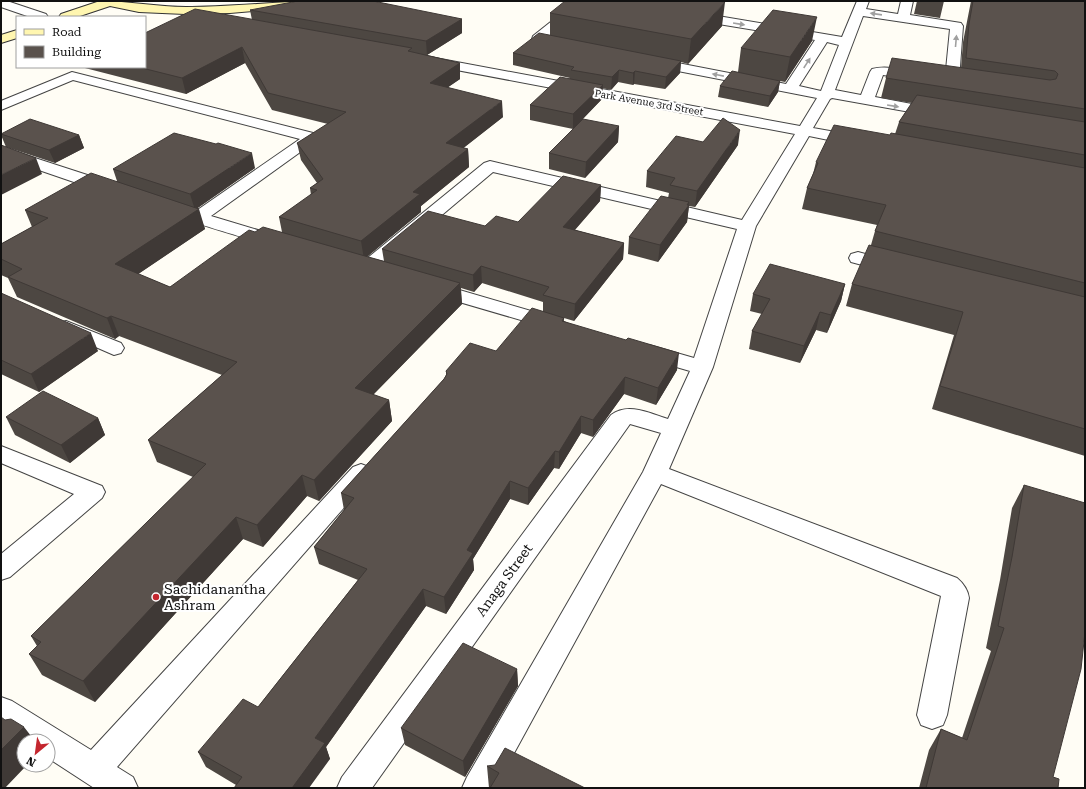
<svg xmlns="http://www.w3.org/2000/svg" width="1086" height="789" viewBox="0 0 1086 789" font-family="'Roboto Serif',serif">
  <style>
    .lines { fill: none; stroke-linecap: round; stroke-linejoin: round }
    .street-casing { stroke: #444; stroke-width: 2 }
    .secondary-casing { stroke: #333; stroke-width: 2 }
    .street { fill: #fff; fill-rule: evenodd }
    .secondary { fill: #fff6b0; fill-rule: evenodd }
    .wall { fill: #4d4742 }
    .shaded-wall { fill: #3f3936 }
    .building { fill: #5a524d; stroke: #3f3936 }
    .oneway { fill: #a0a0a0 }
    .poi-dot { fill: #c4262e; stroke: #fff; stroke-width: 1.5 }
    .labels { text-anchor: middle; stroke-width: 4; stroke-linejoin: round; paint-order: stroke }
    .far-street-label { font-size: 10px; fill: #111; stroke: #fff }
    .near-street-label { font-size: 14px; fill: #111; stroke: #fff }
    .near-poi-label { font-size: 14px; fill: #111; stroke: #fff; text-anchor: start }
  </style>
  <rect width="100%" height="100%" fill="#fffdf5"/>
  <g class="lines">
    <!-- street casing -->
    <g class="street-casing">
      <path id="street" d="M1,1h6l39,13 2,3h-18l-29,-10z
        M577,1h13l-43,37 17,3 1,3 -1,3 -5,1 -26,-6 -1,-3 1,-3z
        M857,1h12l-3,8 32,5 3,-13h12l-3,14 51,8 2,3 -4,54 -2,3 -5,1 -5,-1 -2,-3 5,-51 -87,-13 -28,74 26,5 9,-23 2,-3c15,-4 30,1 45,3l5,1 2,3 -2,3 -5,1 -34,-5 -8,22 63,12 5,1 2,3 -2,3 -5,1 -106,-19 -2,1 -17,29 45,8 5,2 3,3 -3,3 -5,2 -49,-10 -53,90 -43,141 -44,102 288,109c6,5 11,12 12,20l-22,117 -4,10 -11,4 -11,-4 -4,-10 24,-119 -280,-112 -166,304h-33l5,-11 176,-305 18,-39 -31,-9 -258,364h-35l5,-11 269,-362c17,-13 38,-2 57,4l22,-48 -48,-14 -3,-5 3,-5 7,-2 45,13 43,-129 -244,-57 -120,101 -7,2 -7,-2 -2,-4 2,-4 125,-102 6,-2 252,59 53,-86 -365,-69 -5,-1 -2,-3 2,-3 5,-1 370,69 17,-28 -165,-32 -5,-1 -2,-3 2,-3 5,-1 134,26 29,-44 -121,-20 -4,-1 -2,-3 2,-3 4,-1 148,25zM827,42l12,3 -18,46 -22,-5z
        M72,72l245,62 3,3 -3,3 -106,76 70,21 3,4 -3,4 -6,1 -6,-1c-16,-5 -99,-28 -104,-35l3,-4 6,-1 22,6 104,-72 -227,-59 -72,30v-9z
        M1,147l114,37 2,4 -2,4 -6,1 -6,-1 -102,-35z
        M858,252l41,11 2,4 -2,4 -7,2 -41,-11 -2,-4 2,-4z
        M432,282l130,38 3,4 -3,4 -7,2 -130,-38 -3,-4 3,-4z
        M66,321l55,22 3,5 -3,5 -7,2 -55,-24 -3,-4 3,-4z
        M1,446l101,40 3,6 -3,6 -92,79 -9,3v-26l73,-60 -73,-31z
        M361,464l8,3 4,6 -4,6 -252,288 16,10 5,11h-44l-46,-30v-17h-24v2l-23,-15v-31l11,4 79,49 262,-283z"/>
    </g>
    <!-- secondary casing -->
    <g class="secondary-casing">
      <path id="secondary" d="M100,1c29,0 57,6 86,6 47,0 94,-6 141,-6l-2,3 -4,1 -91,8 -45,1 -46,-2 -29,-6 -33,11h-18l2,-3z
        M17,30v8l-16,5v-8z"/>
    </g>
    <!-- street -->
    <use href="#street" class="street"/>
    <!-- secondary -->
    <use href="#secondary" class="secondary"/>
  </g>
  <!-- wall -->
  <path class="wall" d="M917,1h27l-4,17 -26,-4z
    M971,1h114v455l-153,-47 22,-74 -108,-29 6,-22 19,-39 4,-14 2,-6 -75,-16 5,-21 6,-14 3,-12 74,-27 5,-1 4,-12 13,-19 -31,-5 5,-20 75,-10 2,-26z
    M250,10l212,9v14l-35,22 33,8v16l-12,8 55,30 -40,31 5,1 1,18 -48,39v6l-54,45 17,4 -2,-12 103,-23 33,-4 83,-37 -1,16 -25,29 49,13 -1,16 -49,62 -10,-3v3l113,49 -21,35 -32,-11 -31,43 -12,-4 -22,36 -5,-1 -26,37 -18,-6 -37,60 1,11 -28,44 -20,-8 -100,141 4,12 -94,26 -30,-18 -8,-15 60,-45 100,-127 -39,-16 -5,-17 30,-37 -3,-17 103,-114 2,-4v-4l50,-20 47,-40v-9l-61,-19 -8,9 -13,-4 1,16 -89,91 16,5 3,21 -73,80 -12,-5 -44,51 -20,-8 -148,163 -53,-27 -13,-21 8,-8 -6,-10 162,-159 -36,-15 -9,-22 74,-65 -103,-39 -4,3 -98,-42 -9,-19 -7,-3v-31l31,-17 -7,-17 92,-29 -4,-12 142,-1 -58,40 8,21 -67,45 32,13 85,-55h27l-3,-15 32,-22 -1,-7 7,-5 -16,-23 -4,-17 31,-19 -56,-14 -27,-47 -59,31 -105,-27h64l107,-47z
    M550,13l172,13 -34,38 -7,-2 -1,11 -15,16 -31,-5 -1,1 -15,-3 -7,8 -9,-2v11l-23,24 40,3 -1,16 -33,36 -36,-9v-16l24,-24 -43,-9v-15l40,-27 -57,-13v-12l37,-18z
    M812,41l-27,41 -5,-1 -2,11 -10,15 -50,-10 2,-11 18,-14 3,-24z
    M1,134l78,1 5,13 -29,15 -49,-16 -5,-12z
    M738,145l-43,62 -6,-1 -2,16 -29,40 -30,-8 1,-17 39,-39 1,-5 -23,-6 1,-16z
    M845,284l-4,17 -14,32 -11,-3 -16,33 -51,-14 3,-18 10,-17 -12,-3 3,-17z
    M1,293l97,58 -59,41 -38,-18z
    M6,417l92,1 7,17 -35,28 -55,-28z
    M1024,485l29,292 5,11h-139l10,-38 12,-21 21,9 29,-87 -5,-3 14,-68 12,-72z
    M517,669l1,17 -53,91 -60,-32 -4,-17z
    M487,766l98,22h-96z"/>
  <!-- shaded-wall -->
  <path class="shaded-wall" d="M725,2l-3,24 -34,38 3,-25z
    M817,17l-5,24 -27,41 5,-25z
    M462,19v14l-35,22 -1,-14z
    M242,47l3,16 -59,31 -4,-16z
    M681,61l-1,12 -15,16 1,-12z
    M460,63v16l-29,20 -1,-16z
    M619,70l-1,12 -7,8 1,-13z
    M635,71l-1,13 -1,1v-12z
    M780,81l-2,11 -10,15 2,-11z
    M603,85l-1,14 -29,30v-15z
    M502,101l1,16 -56,44 -1,-18z
    M619,126l-1,16 -33,36 1,-16z
    M740,130l-2,15 -43,62 2,-16z
    M79,135l5,13 -29,15 -6,-13z
    M468,149l1,18 -48,39v6l-57,47 -3,-18 52,-49z
    M252,153l3,15 -60,42 -5,-16z
    M36,158l6,16 -41,21v-20z
    M601,185l-1,16 -37,42v-16z
    M689,202l-1,5 1,-2 -2,17 -29,40 2,-17z
    M199,209l6,20 -83,56 -7,-21z
    M624,243l-1,16 -49,62 1,-17z
    M481,266l1,17 -8,9 -1,-17z
    M460,283l2,21 -103,105 -4,-21z
    M845,284l-4,17 -14,32 4,-18z
    M820,312l-4,18 -16,33 4,-17z
    M111,316l8,20 -4,3 -8,-21z
    M91,333l7,18 -59,41 -8,-18z
    M679,353l-2,17 -21,35 2,-17z
    M625,377l-1,17 -31,43v-17z
    M389,400l3,21 -73,80 -5,-21z
    M581,416v17l-22,36v-17z
    M98,418l7,17 -35,28 -9,-18z
    M555,451l-1,17 -26,37v-17z
    M302,475l5,21 -44,51 -6,-22z
    M510,481v18l-37,60 1,11 -28,44 -2,-17 23,-47z
    M236,517l7,22 -148,163 -12,-21z
    M423,589l3,17 -100,141 4,12 -21,29h-17l23,-50z
    M517,669l1,17 -53,91 -2,-16z
    M24,727l11,14h-11v24h3l-22,23h-4v-38z"/>
  <!-- building -->
  <path class="building" d="M298,1h75l89,18 -36,22 -176,-31z
    M565,1h152l8,1 -34,37 -141,-26z
    M973,1h112v108l-199,-31 6,-20 158,22 6,-1 2,-5 -3,-3 -89,-13 3,-34z
    M195,9l217,39 -4,3 52,12 -30,20 72,18 -56,42 22,6 -55,43 7,2 -59,47 -82,-24 38,-27 -7,-2 13,-9 -26,-36 49,-31 -78,-19 -26,-46 -60,31 -44,-11h7v-34z
    M773,10l44,7 -27,40 -49,-9z
    M539,33l142,28 -15,16 -31,-6 -2,2 -14,-3 -7,7 -41,-7 3,-3 -61,-14z
    M732,71l48,10 -10,15 -50,-10z
    M560,77l43,8 -30,29 -43,-9z
    M917,95l168,27v33l-186,-33z
    M723,118l17,12 -43,61 -27,-6 5,-7 -28,-7 29,-35 27,6z
    M30,119l49,16 -30,15 -48,-16z
    M583,119l36,7 -33,36 -37,-9z
    M834,125l56,10 1,-2 194,35v115l-210,-52 11,-26 -79,-17 11,-25 -2,-1z
    M174,133l42,11 2,-1 34,10 -62,41 -77,-25z
    M1,145l35,13 -35,17z
    M91,173l108,36 -84,55 55,23 79,-57 6,2 8,-5 197,56 -105,105 34,12 -75,80 -12,-5 -45,50 -21,-8 -153,164 -54,-27 12,-12 -10,-6 175,-172 -58,-24 89,-78 -126,-46 -4,2 -99,-41 14,-8 -21,-10v-15l47,-26 -23,-8z
    M563,176l38,9 -38,42 61,16 -49,61 -32,-9 6,-8 -68,-21 -8,9 -91,-26 46,-38 57,15 11,-10 22,6z
    M661,196l28,6 -2,3h2l-29,40 -31,-8z
    M869,245l216,52v132l-145,-43 23,-74 -111,-28z
    M770,264l75,20 -14,31 -11,-3 -16,34 -52,-15 18,-32 -17,-5z
    M1,293l90,40 -60,41 -30,-14z
    M532,308l32,10 -2,3 64,19 2,-2 51,15 -21,35 -33,-11 -32,43 -12,-4 -22,36 -4,-1 -27,37 -18,-7 -43,69 6,3 -29,44 -21,-8 -108,149 10,5 -33,45h-58l8,-11 -44,-25 45,-53 15,8 109,-138 -53,-22 40,-49 -13,-5 103,-114 3,-5 -1,-3 24,-28 26,8z
    M43,391l55,27 -37,27 -55,-28z
    M1024,485l61,18v129l-4,37 -28,108 6,2 -1,9h-132l15,-59 26,11 37,-112 -6,-2 14,-69z
    M463,643l54,26 -54,92 -62,-33z
    M1,717l4,3 6,-1 13,8 -23,23z
    M505,748l80,40h-95l9,-15 -12,-7 8,-1z"/>
  <!-- one-way arrows -->
  <defs><path id="oneway-solid" d="M-6-.8H1V-3.2L6.5 0L1 3.2V.8H-6Z"/></defs>
  <g class="oneway">
    <use href="#oneway-solid" transform="translate(876 14) rotate(-172)"/>
    <use href="#oneway-solid" transform="translate(739 24) rotate(9)"/>
    <use href="#oneway-solid" transform="translate(956 41) rotate(-85)"/>
    <use href="#oneway-solid" transform="translate(807 63) rotate(-57)"/>
    <use href="#oneway-solid" transform="translate(718 75) rotate(-169)"/>
    <use href="#oneway-solid" transform="translate(893 106) rotate(9)"/>
  </g>
  <!-- markers -->
  <circle class="poi-dot" cx="156" cy="597" r="4"/>
  <g class="labels">
    <!-- far-street labels -->
    <g class="far-street-label">
      <text transform="translate(649 102) rotate(10)" y="4">Park Avenue 3rd Street</text>
    </g>
    <!-- near-street labels -->
    <g class="near-street-label">
      <text transform="translate(504 580) rotate(-54)" y="5">Anaga Street</text>
    </g>
    <!-- near-poi labels -->
    <g class="near-poi-label">
      <text x="164" y="594">Sachidanantha<tspan x="164" dy="16">Ashram</tspan></text>
    </g>
  </g>
  <!-- border -->
  <rect width="1086" height="789" fill="none" stroke="#111111" stroke-width="4"/>
  <!-- legend -->
  <rect x="16" y="16" width="130" height="52" fill="#ffffff" stroke="#a0a0a0"/>
  <rect x="24" y="29" width="20" height="6" fill="#fff6b0" stroke="#a0a0a0"/>
  <text x="52" y="36" font-size="12" fill="#111111">Road</text>
  <rect x="24" y="46" width="20" height="12" fill="#5a524d" stroke="#a0a0a0"/>
  <text x="52" y="56" font-size="12" fill="#111111">Building</text>
  <!-- north arrow -->
  <g transform="translate(36 753) rotate(209)"><circle r="19" fill="#ffffff" stroke="#a0a0a0"/>
  <path d="M0-3L7 15L0 10L-7 15Z" fill="#c4262e"/>
  <text y="-6" font-size="11" font-weight="bold" text-anchor="middle" fill="#111111">N</text>
  </g>
</svg>
